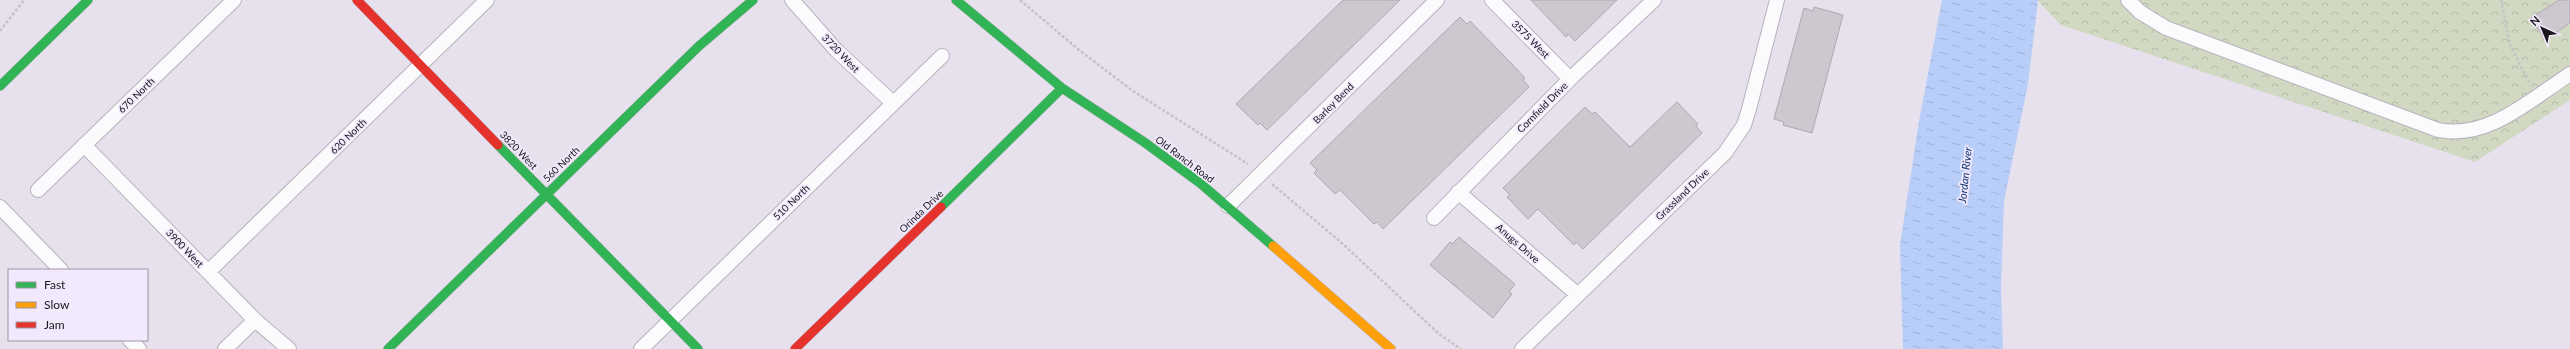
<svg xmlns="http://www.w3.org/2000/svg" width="2570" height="349" viewBox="0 0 2570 349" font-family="Lato,sans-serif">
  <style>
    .forest { fill: url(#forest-crowns) }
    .water { fill: url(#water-ripples) }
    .building { fill: #cfc7d0; stroke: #afa8b0 }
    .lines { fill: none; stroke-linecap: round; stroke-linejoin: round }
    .street-casing { stroke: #b7b2bc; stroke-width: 16 }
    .fast-casing { stroke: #b7b2bc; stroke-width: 10 }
    .slow-casing { stroke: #b7b2bc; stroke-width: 10 }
    .jam-casing { stroke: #b7b2bc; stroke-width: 10 }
    .path { stroke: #c5c3c6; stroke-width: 2.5; stroke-dasharray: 3 2; stroke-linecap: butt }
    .street { stroke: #fbfafc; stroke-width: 14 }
    .fast { stroke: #30b455; stroke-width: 9 }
    .slow { stroke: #ff9f0a; stroke-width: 9 }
    .jam { stroke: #e5322d; stroke-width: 9 }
    .labels { text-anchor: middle; stroke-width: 3.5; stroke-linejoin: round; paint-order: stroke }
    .street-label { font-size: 10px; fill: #19161e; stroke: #f2e9fc }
    .water-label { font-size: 11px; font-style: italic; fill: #103675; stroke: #f2e9fc }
  </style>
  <defs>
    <pattern id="forest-crowns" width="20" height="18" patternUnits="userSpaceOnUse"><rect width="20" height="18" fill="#d2d9c3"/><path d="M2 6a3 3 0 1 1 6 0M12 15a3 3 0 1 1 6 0" fill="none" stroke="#b4baa7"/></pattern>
    <pattern id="water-ripples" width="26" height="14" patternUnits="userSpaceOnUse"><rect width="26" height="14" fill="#b8cef9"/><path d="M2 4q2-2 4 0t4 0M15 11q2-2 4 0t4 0" fill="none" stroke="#9eb0d5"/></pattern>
  </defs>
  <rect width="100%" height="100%" fill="#e7e1ed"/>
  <!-- forest -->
  <path class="forest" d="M2037,0h533v100l-95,62 -414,-137z"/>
  <!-- water -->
  <path class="water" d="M1942,0h96l-10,84 -24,117 -3,88 2,60h-100l-3,-104 19,-124z"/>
  <!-- building -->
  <path class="building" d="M1343,0h57l-133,130 -7,-7 -2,2 -22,-21z
    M1531,0h86l-42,41 -7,-7 -2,3z
    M2559,0h11v23l-25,17 -14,-22z
    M1814,7l29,8 -31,118 -29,-8 1,-3 -10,-3 30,-111 9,3z
    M1460,17l7,7 3,-3 39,40 16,17 -2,2 6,7 -146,142 -6,-7 -3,2 -34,-34 -5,4 -21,-21 3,-3 -7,-7z
    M1677,102l21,22 -2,2 6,7 -119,116 -7,-7 -2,3 -36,-36 -10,10 -21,-22 3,-2 -7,-7 82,-81 7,7 3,-2 35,35z
    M1459,237l56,47 -6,8 3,2 -19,24 -63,-53 20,-23 2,2z"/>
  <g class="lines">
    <!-- street casing -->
    <g class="street-casing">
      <path id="street" d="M792,0l44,50 57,53
        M1492,0l78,79
        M2128,0l12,12 26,16 272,102c50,10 92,-30 132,-56
        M84,145l171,175 34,29
        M38,190l196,-190
        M1458,192l120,103
        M1228,206l209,-206
        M0,207l61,63
        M1434,218l136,-139 84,-79
        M208,272l279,-272
        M130,340l9,9
        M225,349l30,-29
        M641,349l301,-293
        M1522,349l203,-196 19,-28 5,-16 28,-109"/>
    </g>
    <!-- fast casing -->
    <g class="fast-casing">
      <path id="fast" d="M956,0l106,88 82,54 56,41 73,63
        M0,86l88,-86
        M498,145l200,204
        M941,207l121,-119
        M388,349l311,-303 54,-46"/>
    </g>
    <!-- slow casing -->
    <g class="slow-casing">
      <path id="slow" d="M1273,246l118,103"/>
    </g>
    <!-- jam casing -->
    <g class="jam-casing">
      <path id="jam" d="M357,0l141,145
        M795,349l146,-142"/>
    </g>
    <!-- path -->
    <path class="path" d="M1020,0l59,50 54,41 115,73
      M2501,0l9,45 20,39
      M0,31l24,-31
      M1272,184l71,60 96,90 22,15"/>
    <!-- street -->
    <use href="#street" class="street"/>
    <!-- fast -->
    <use href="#fast" class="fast"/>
    <!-- slow -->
    <use href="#slow" class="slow"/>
    <!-- jam -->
    <use href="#jam" class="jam"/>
  </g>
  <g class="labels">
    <!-- street labels -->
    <g class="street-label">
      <text transform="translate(1531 39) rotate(45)" y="4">3575 West</text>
      <text transform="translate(841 53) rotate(46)" y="4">3720 West</text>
      <text transform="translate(136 95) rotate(-44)" y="4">670 North</text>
      <text transform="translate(1333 103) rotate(-45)" y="4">Barley Bend</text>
      <text transform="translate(1542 107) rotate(-45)" y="4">Cornfield Drive</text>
      <text transform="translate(348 136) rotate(-44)" y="4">620 North</text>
      <text transform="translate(519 150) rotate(46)" y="4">3820 West</text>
      <text transform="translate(1185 159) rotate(37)" y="4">Old Ranch Road</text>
      <text transform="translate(561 164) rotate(-44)" y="4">560 North</text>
      <text transform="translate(1682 194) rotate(-44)" y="4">Grassland Drive</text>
      <text transform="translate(791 202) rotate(-44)" y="4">510 North</text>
      <text transform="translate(921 211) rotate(-44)" y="4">Orinda Drive</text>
      <text transform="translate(1518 243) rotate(41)" y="4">Anugs Drive</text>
      <text transform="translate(185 248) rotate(46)" y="4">3900 West</text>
    </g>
    <!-- water labels -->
    <g class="water-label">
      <text transform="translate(1965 175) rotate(-84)" y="4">Jordan River</text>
    </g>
  </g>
  <!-- legend -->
  <rect x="8" y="269" width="140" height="72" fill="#f2e9fc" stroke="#9b95a3"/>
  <rect x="16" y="282" width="20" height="6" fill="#30b455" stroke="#9b95a3"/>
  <text x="44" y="289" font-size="12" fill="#19161e">Fast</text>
  <rect x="16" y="302" width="20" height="6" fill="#ff9f0a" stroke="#9b95a3"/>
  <text x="44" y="309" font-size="12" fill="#19161e">Slow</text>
  <rect x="16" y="322" width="20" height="6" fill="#e5322d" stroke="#9b95a3"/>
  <text x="44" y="329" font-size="12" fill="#19161e">Jam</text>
  <!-- north arrow -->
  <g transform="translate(2542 28) rotate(316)" stroke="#f2e9fc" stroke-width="3" paint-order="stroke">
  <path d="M0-3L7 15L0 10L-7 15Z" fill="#19161e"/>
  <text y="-6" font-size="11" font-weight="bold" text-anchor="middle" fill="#19161e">N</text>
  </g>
</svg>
